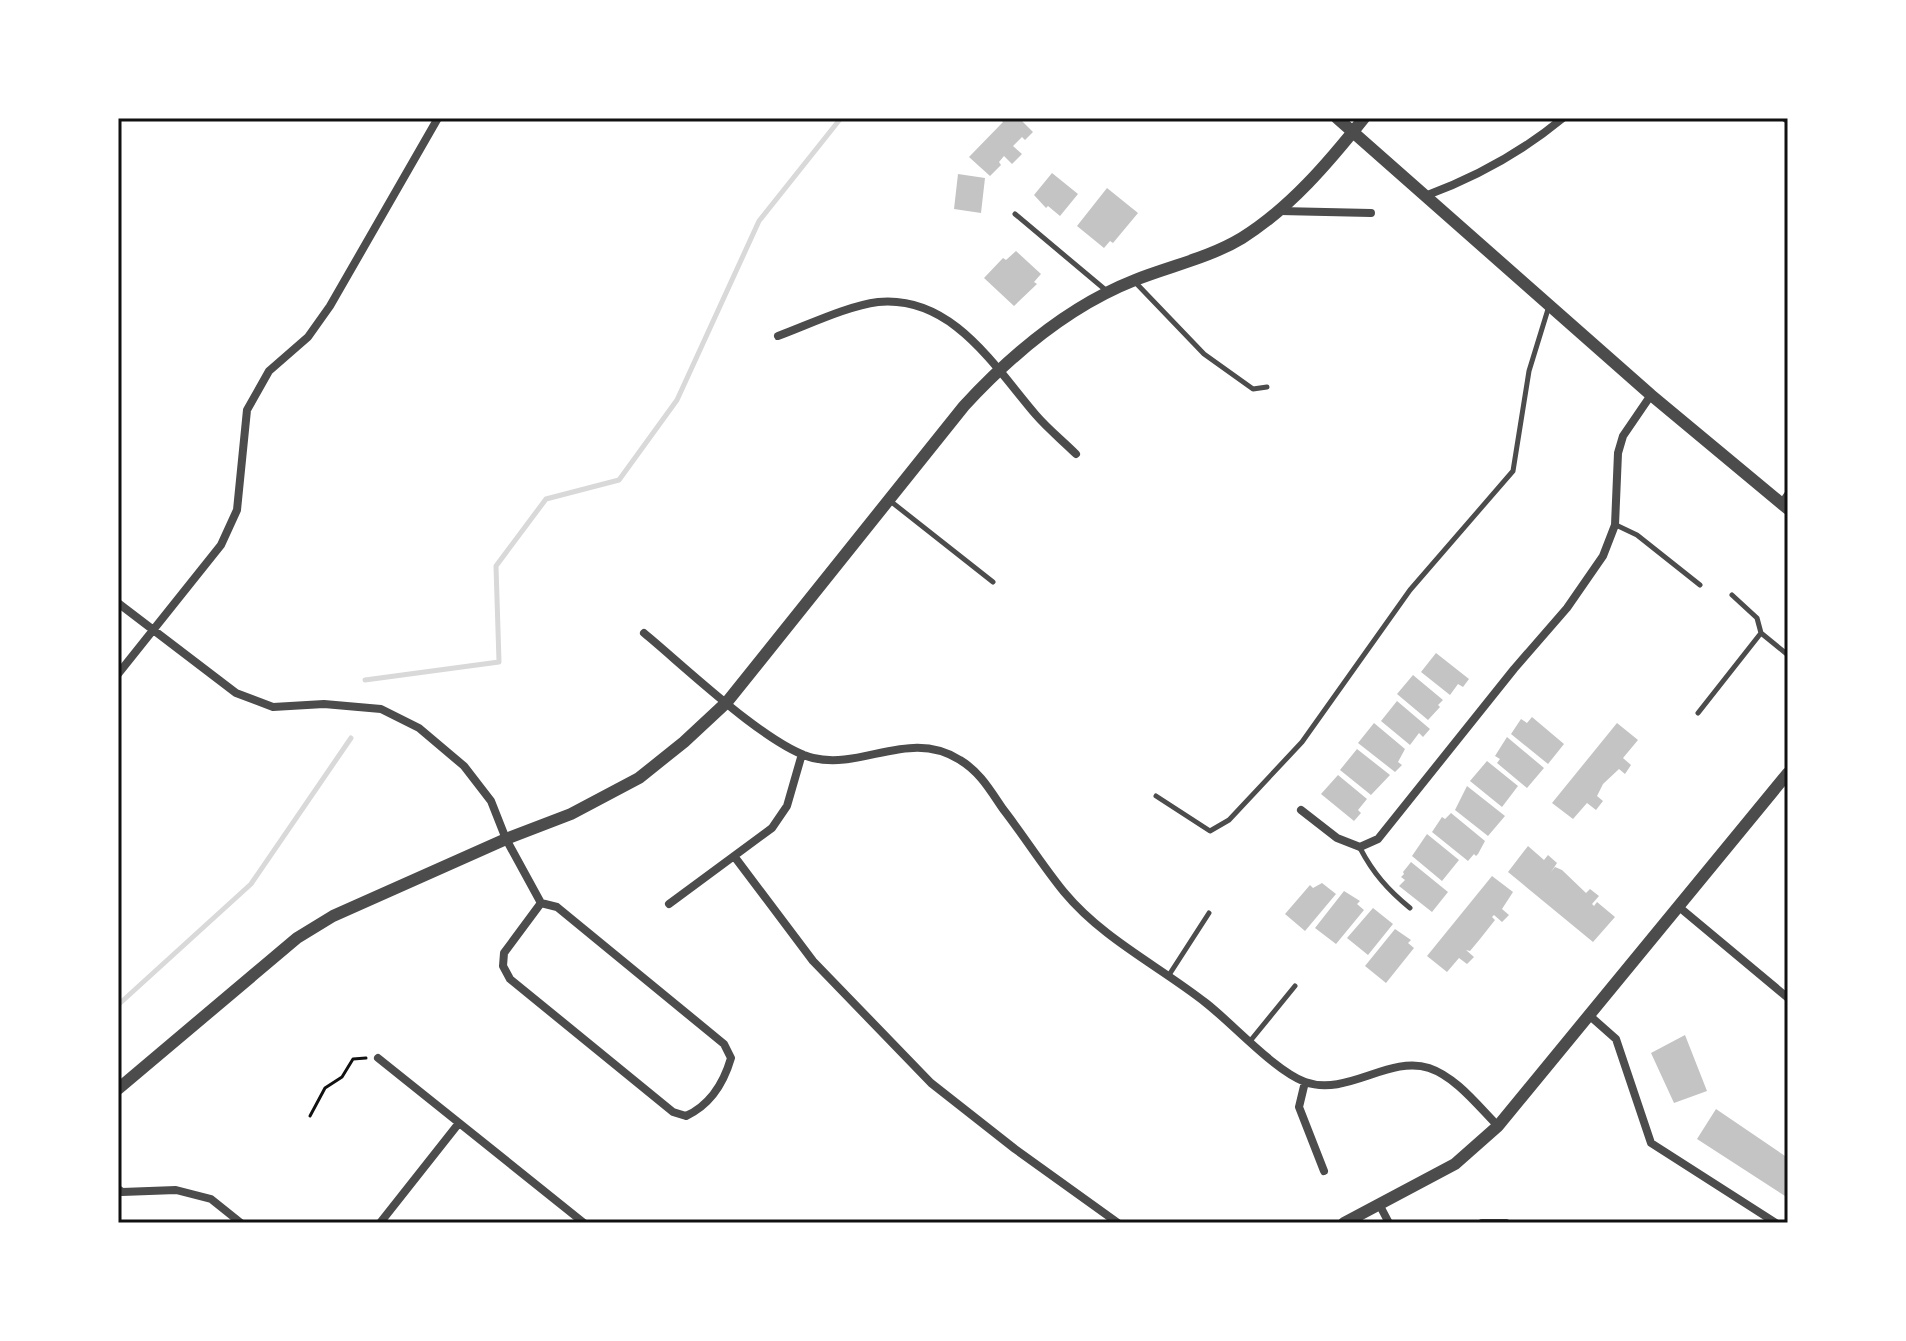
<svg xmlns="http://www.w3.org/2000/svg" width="1906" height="1341" viewBox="0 0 1906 1341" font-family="Merriweather,serif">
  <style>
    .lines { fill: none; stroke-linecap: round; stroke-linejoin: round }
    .stream { stroke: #d9d9d9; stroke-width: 5 }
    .building { fill: #c4c4c4 }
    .path { stroke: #111; stroke-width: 3 }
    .service { stroke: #4c4c4c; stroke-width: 5 }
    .minor { stroke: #4c4c4c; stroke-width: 8 }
    .tertiary { stroke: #4c4c4c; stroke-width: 12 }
    .neatline { fill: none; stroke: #111; stroke-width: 3 }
  </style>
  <rect width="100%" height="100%" fill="#fff"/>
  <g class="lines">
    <!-- stream -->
    <path class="stream" d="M365,680l134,-18 -3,-96 50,-67 73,-19 58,-80 82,-179 82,-103
      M118,1005l133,-121 100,-146"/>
  </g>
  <!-- building -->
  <path class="building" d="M999,118h20l14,14 -8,8 -3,-3 -9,9 9,8 -10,10 -8,-8 -5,6 2,3 -11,11 -21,-19 34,-35z
    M1052,173l26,21 -18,22 -12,-10 -2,2 -12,-13z
    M958,174l27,4 -4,35 -27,-4z
    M1107,188l31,25 -25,30 -3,-2 -6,7 -27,-22z
    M1016,251l25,23 -7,8 3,2 -23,22 -30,-28 19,-20 3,2z
    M1436,653l33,26 -6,8 -5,-3 -8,11 -29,-23z
    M1413,675l30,25 -5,5 2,2 -12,13 -31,-26z
    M1397,701l33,28 -7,8 -4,-4 -9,12 -29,-24z
    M1532,717l32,27 -16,20 -37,-30 10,-15 6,4z
    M1374,723l31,26 -7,13 4,3 -7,7 -37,-29z
    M1617,723l21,17 -15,18 8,7 -6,9 -6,-5 -16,15 -6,12 6,5 -7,9 -9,-7 -14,16 -21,-16z
    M1507,737l37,31 -17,20 -30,-25 3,-4 -5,-3z
    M1357,749l33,26 -19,20 -31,-25z
    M1487,761l31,25 -16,21 -32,-26z
    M1338,775l29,24 -9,11 3,3 -7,8 -33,-27z
    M1467,786l38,30 -17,20 -33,-26z
    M1451,813l34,28 -7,13 -2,2 -2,-2 -6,7 -36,-29 10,-15 3,2z
    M1427,834l32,26 -17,21 -30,-25z
    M1528,846l16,14 4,-5 9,8 -6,9 4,-5 7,3 24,23 4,-4 9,7 -7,8 2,2 3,-4 18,15 -22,25 -85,-70z
    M1411,862l37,30 -16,20 -33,-26 6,-6 -4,-3 3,-3 -1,-2z
    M1492,876l21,16 -11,17 7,6 -7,7 -8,-7 -2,2 3,3 -15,19 -10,12 -4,-1 8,7 -7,7 -8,-6 -12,14 -20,-16z
    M1322,883l14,11 -31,37 -20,-17 25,-29 3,3z
    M1344,891l16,10 -3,3 7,6 -28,34 -21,-16z
    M1373,908l20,16 -25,31 -21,-17z
    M1395,929l16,11 -3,3 6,5 -28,35 -21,-17z
    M1685,1035l22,56 -33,12 -23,-50z
    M1716,1109l72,49v40l-91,-59z"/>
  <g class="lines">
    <!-- path -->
    <path class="path" d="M310,1116l15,-28 17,-11 11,-18 13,-1"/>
    <!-- service -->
    <path class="service" d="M1015,214l93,78
      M1134,281l70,73 49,35 14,-2
      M889,500l104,82
      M1781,502l7,-10
      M1616,525l21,10 63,50
      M1732,595l25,23 4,15 27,22
      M1698,713l63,-80
      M1156,796l54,35 19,-11 73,-78 108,-152 103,-119 16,-100 20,-65
      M1360,848c13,25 28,42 50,60
      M1169,975l40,-62
      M1251,1040l44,-54"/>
    <!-- minor -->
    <path class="minor" d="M1785,118l3,2
      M1425,196c49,-18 98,-45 138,-78
      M1280,211l91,2
      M778,336c30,-11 69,-30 100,-34 74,-7 116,64 158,113 12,14 27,26 40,39
      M118,603l118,90 37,14 51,-3 57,5 38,19 45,38 27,35 15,38 35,64 16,4 167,137 7,14c-7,24 -21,47 -45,58l-13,-4 -163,-133 -7,-13 1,-13 37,-50
      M644,633c39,32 124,114 169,125 50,12 97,-30 147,2 20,12 30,30 43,49 21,27 39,56 61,83 39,47 95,74 142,111 28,22 68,67 99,79 42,15 84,-27 124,-14 27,9 49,38 69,58
      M118,674l103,-129 16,-35 10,-100 22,-39 39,-34 22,-31 108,-188
      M1301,810l36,28 23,9 18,-8 136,-170 53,-61 36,-52 12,-31 3,-72 5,-17 28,-41
      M734,856l79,105 118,122 84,66 103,74
      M669,904l103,-76 15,-22 15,-52
      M1679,907l109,91
      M1590,1016l26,23 35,104 125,80
      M378,1058l206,165
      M1305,1082l-6,25 25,64
      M118,1189l4,3 54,-2 35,9 30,24
      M1379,1204l10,19
      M380,1223l79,-100
      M1482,1223h24"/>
    <!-- tertiary -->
    <path class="tertiary" d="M1337,118l314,277 137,114
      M118,1089l179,-151 36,-22 173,-77 65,-25 68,-36 45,-36 43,-40 237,-296c47,-51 105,-100 171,-126 35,-14 74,-22 107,-42 48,-30 87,-76 122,-120
      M1344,1223l111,-59 43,-38 290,-353"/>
  </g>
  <!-- border -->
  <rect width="1906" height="1341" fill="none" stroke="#ffffff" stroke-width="240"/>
  <rect x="120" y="120" width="1666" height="1101" class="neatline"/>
</svg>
